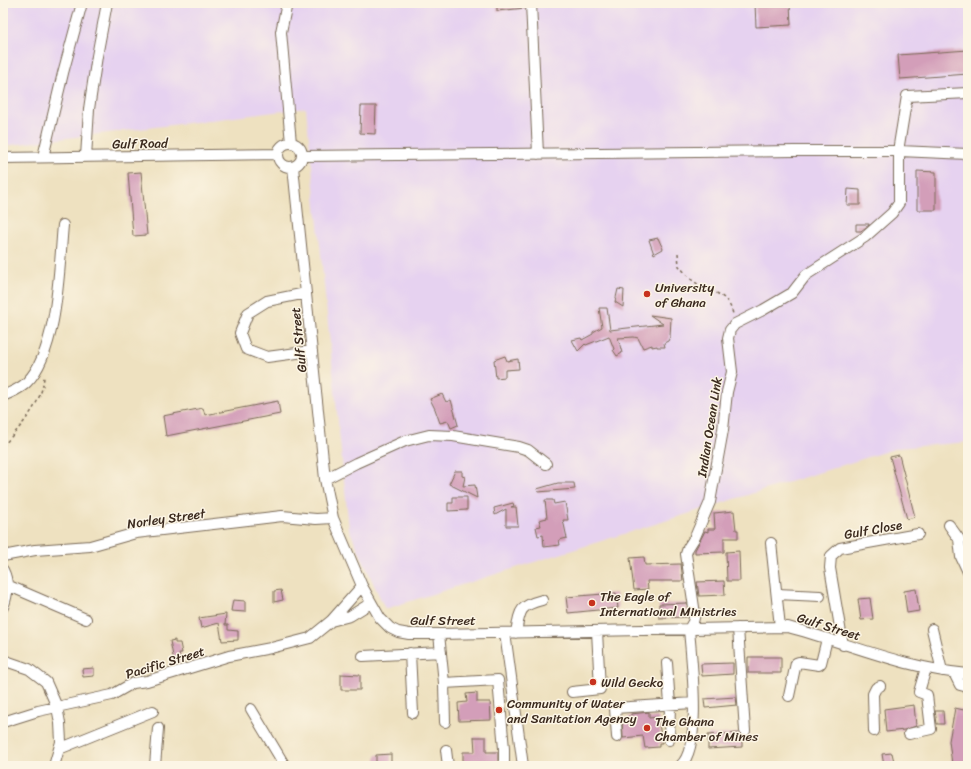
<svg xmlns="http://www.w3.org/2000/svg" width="971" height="769" viewBox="0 0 971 769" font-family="Sriracha,sans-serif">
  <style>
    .built { fill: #e6d2f0 }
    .building { fill: #d39eb9 }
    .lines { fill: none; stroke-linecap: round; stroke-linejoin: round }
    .minor-casing { stroke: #7a6a57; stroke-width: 12 }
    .path { stroke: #7a6a57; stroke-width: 1.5; stroke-dasharray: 3 3; stroke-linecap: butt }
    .minor { stroke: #fff; stroke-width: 10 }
    .poi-dot { fill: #c8321e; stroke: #fcf5e5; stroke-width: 1.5 }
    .labels { text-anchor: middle; stroke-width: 3; stroke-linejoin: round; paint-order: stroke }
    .street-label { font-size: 13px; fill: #3b2a1e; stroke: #fcf5e5 }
    .poi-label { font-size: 13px; fill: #3b2a1e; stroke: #fcf5e5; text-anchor: start }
  </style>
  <rect width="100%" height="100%" fill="#fcf5e5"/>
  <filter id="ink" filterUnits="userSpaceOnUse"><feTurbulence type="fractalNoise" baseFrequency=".025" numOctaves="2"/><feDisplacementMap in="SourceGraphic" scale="8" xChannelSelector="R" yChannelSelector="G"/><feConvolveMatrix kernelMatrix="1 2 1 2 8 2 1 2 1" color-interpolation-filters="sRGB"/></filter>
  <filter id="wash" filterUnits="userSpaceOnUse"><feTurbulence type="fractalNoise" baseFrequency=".012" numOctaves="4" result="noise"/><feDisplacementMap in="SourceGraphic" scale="16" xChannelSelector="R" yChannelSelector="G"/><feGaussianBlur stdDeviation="0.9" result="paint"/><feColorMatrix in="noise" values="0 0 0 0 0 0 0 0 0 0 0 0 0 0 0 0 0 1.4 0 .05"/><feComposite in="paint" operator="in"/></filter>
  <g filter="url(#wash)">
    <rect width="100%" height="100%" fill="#eee1c0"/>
    <!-- built -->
    <path class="built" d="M3,3h965v439l-71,6 -512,161 -36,-80 -43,-421 -303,38z"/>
    <g id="blocks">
      <!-- building -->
      <path class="building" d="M497,3h28v5l-28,3z
        M755,3h35l1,22 -35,2z
        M968,50v24l-68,5 -2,-24z
        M361,106h15l-1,28 -15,-1z
        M917,171l19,1v38h-19z
        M141,172l6,63 -14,1 -5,-63z
        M848,189l12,1v15h-13z
        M856,224h13v1l-8,6h-5z
        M658,238l5,11 -9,5 -5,-14z
        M618,289l6,1 -1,17 -8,-5z
        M599,308h8l3,22 53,-6 -13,-9 21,3 -1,19 -2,4 -4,2 1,4h-8v-1l-5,1v-2l-9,3 -5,-10 -4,-1 -16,1 4,15 -5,3 -4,-6 1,-1 -5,-13 -23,9 -1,-1 -7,7 -6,-11 9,-2 1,2 11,-6v-2l9,-5z
        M505,356l2,5 11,-2 1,10 -14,1v7l-9,1 -2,-18z
        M442,394l4,8 5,-2 7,25 -7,3 -3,-7 -8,2 -5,-14 -5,-10z
        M278,401l2,13 -114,22 -3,-20 40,-8 2,7z
        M899,455l16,62 -8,2 -17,-62z
        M455,471h7v5l3,1 -2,9 12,-1 2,13 -28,-14z
        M558,483h16l1,6 -37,3 -1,-3z
        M453,497h14v13l-19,1v-8h5z
        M545,500h8l1,4 11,-2 3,18h-5l4,18 -8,2 1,5 -16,2 -1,-12 -5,1 -2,-9 5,-1 -2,-6 8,-2z
        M513,503l1,3 -3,1h5l2,19h-12v-17l-11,6 -1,-7z
        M734,511l2,19h2v8h-14v14l-29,1v-3l10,-19 3,1v-3h7l-1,-16z
        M739,551l1,30h-13l-1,-29z
        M644,557l1,8 36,-1 2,17h-36l1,8 -14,1 -4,-32z
        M724,581l1,14 -26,1 -2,-14z
        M916,589l3,22 -12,2 -3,-22z
        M281,590l2,10 -9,2v-11z
        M616,593l2,15 -50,5 -2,-16z
        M870,598l3,21 -12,1 -3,-21z
        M233,600l12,1v11l-14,-1z
        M687,603l1,14 -29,1v-14z
        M226,614l-1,11h3v5l10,1v9l-16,1 -3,-18 -18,5 -2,-10z
        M175,640v3h5l2,10h-3l3,11 -8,2 -2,-5h2l-4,-20z
        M748,657h33v16h-33z
        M733,663v11l-31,2 -1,-12z
        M94,668v8l-11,1 -1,-8z
        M341,674l19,1v15h-19z
        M477,693v9h13l1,18 -32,1 -1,-18 9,-1 -1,-8z
        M736,697l1,8 -32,3 -1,-9z
        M914,705l2,21 -12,4 -18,2 -2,-23z
        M955,708l13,3v55h-8v-3l-8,1 -3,-23z
        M935,711h8l1,13h-7z
        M649,712v6l9,-1 4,26h-3v4l-14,1 -2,-12 -20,2 -1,-19h6v-2h3v-3z
        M739,733l3,3v11l-34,2v-14z
        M474,737h12v15h12v14h-35v-14h12z
        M892,753l3,13h-11l-2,-12z
        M391,754v9l-15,1v-9z"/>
    </g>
  </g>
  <g filter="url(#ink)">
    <use href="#blocks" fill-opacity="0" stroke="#7a6a57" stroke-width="1"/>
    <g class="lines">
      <!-- minor casing -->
      <g class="minor-casing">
        <path id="minor" d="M287,3l-6,29 10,111
          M531,3l7,151
          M278 155a12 12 0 1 1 24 0a12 12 0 1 1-24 0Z
          M302,156l493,-5h104l69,3
          M43,157l20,-84 19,-70
          M86,157l3,-48 8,-53 10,-53
          M3,158l275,-4
          M293,167l32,312 8,39 29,68 18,32 10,10 8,4 11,2h30l349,-7c60,16 118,42 180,47
          M306,293l-39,8 -19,12 -8,20 6,16 21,8 45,-6
          M3,396c8,-4 18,-7 24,-14 31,-31 32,-114 36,-157
          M325,479l31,-16 49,-22 24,-6 24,1 66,11 9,3 18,14
          M949,525l10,14 2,18 7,15
          M771,543l9,84
          M3,556l32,-6 55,-4 46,-13 146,-17 34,3 17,-1
          M3,570c6,12 5,25 0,37
          M7,585l79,34
          M777,594l43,2
          M331,621l19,-5 21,-13
          M738,628l7,103
          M932,629l10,42
          M505,633l18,133
          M516,633c4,-23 3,-27 26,-33
          M439,634l5,49 54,-3 6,69v17
          M843,645l-13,-77 1,-12 9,-8 78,-14
          M410,653l3,60
          M363,656l78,-4
          M3,660l26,9 17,13 11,25 3,16 1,19 -7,24
          M667,663l3,42 -1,35
          M954,673l6,12 8,2
          M444,683l1,39
          M572,692l28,-3 -3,-58
          M789,696l7,-33 3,-1 20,3 2,-2 6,-24
          M251,709l34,57
          M3,722l35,-11 74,-16 21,-12 14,-2 82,-25 42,-8 39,-10 21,-17 31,-35
          M874,731l-1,-37 3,-6 4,-2
          M909,734l22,-5 -4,-34 -8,-3 7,-24
          M617,737l-2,-29 78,-5
          M59,749l94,-38
          M446,750l2,16
          M155,766l3,-38
          M680,766c23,-19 11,-108 9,-137l4,-7 2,-8 -9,-60 2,-6 7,-11 15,-35 13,-72 4,-38 5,-20 -4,-34 2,-8 5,-6 28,-14 29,-17 14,-18 59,-38 27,-24 7,-10v-58l8,-49 61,-3"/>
      </g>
      <!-- path -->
      <path class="path" d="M678,253l1,13c4,4 8,10 13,14 16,13 35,10 41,34
        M3,446c17,-19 41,-44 41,-71"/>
      <!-- minor -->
      <use href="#minor" class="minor"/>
    </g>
  </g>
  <!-- markers -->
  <g class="poi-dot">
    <circle cx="647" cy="294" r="4"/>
    <circle cx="592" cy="603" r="4"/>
    <circle cx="593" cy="682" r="4"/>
    <circle cx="499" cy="710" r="4"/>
    <circle cx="647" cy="728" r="4"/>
  </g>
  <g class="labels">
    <!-- street labels -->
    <g class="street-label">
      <text transform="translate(140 143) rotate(-1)" y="5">Gulf Road</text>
      <text transform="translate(298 340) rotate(-96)" y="5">Gulf Street</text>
      <text transform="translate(709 427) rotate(-81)" y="5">Indian Ocean Link</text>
      <text transform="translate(166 518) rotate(-8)" y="5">Norley Street</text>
      <text transform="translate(873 529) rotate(-10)" y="5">Gulf Close</text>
      <text x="443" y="625">Gulf Street</text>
      <text transform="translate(829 626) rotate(17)" y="5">Gulf Street</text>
      <text transform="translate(165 662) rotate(-17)" y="5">Pacific Street</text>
    </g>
    <!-- poi labels -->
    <g class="poi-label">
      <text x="655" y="292">University<tspan x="655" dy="15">of Ghana</tspan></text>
      <text x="600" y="601">The Eagle of<tspan x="600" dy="15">International Ministries</tspan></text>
      <text x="601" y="687">Wild Gecko</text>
      <text x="507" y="708">Community of Water<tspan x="507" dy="15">and Sanitation Agency</tspan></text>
      <text x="655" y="726">The Ghana<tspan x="655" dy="15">Chamber of Mines</tspan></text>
    </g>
  </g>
  <!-- margin -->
  <rect width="971" height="769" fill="none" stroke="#fcf5e5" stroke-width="16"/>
</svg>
